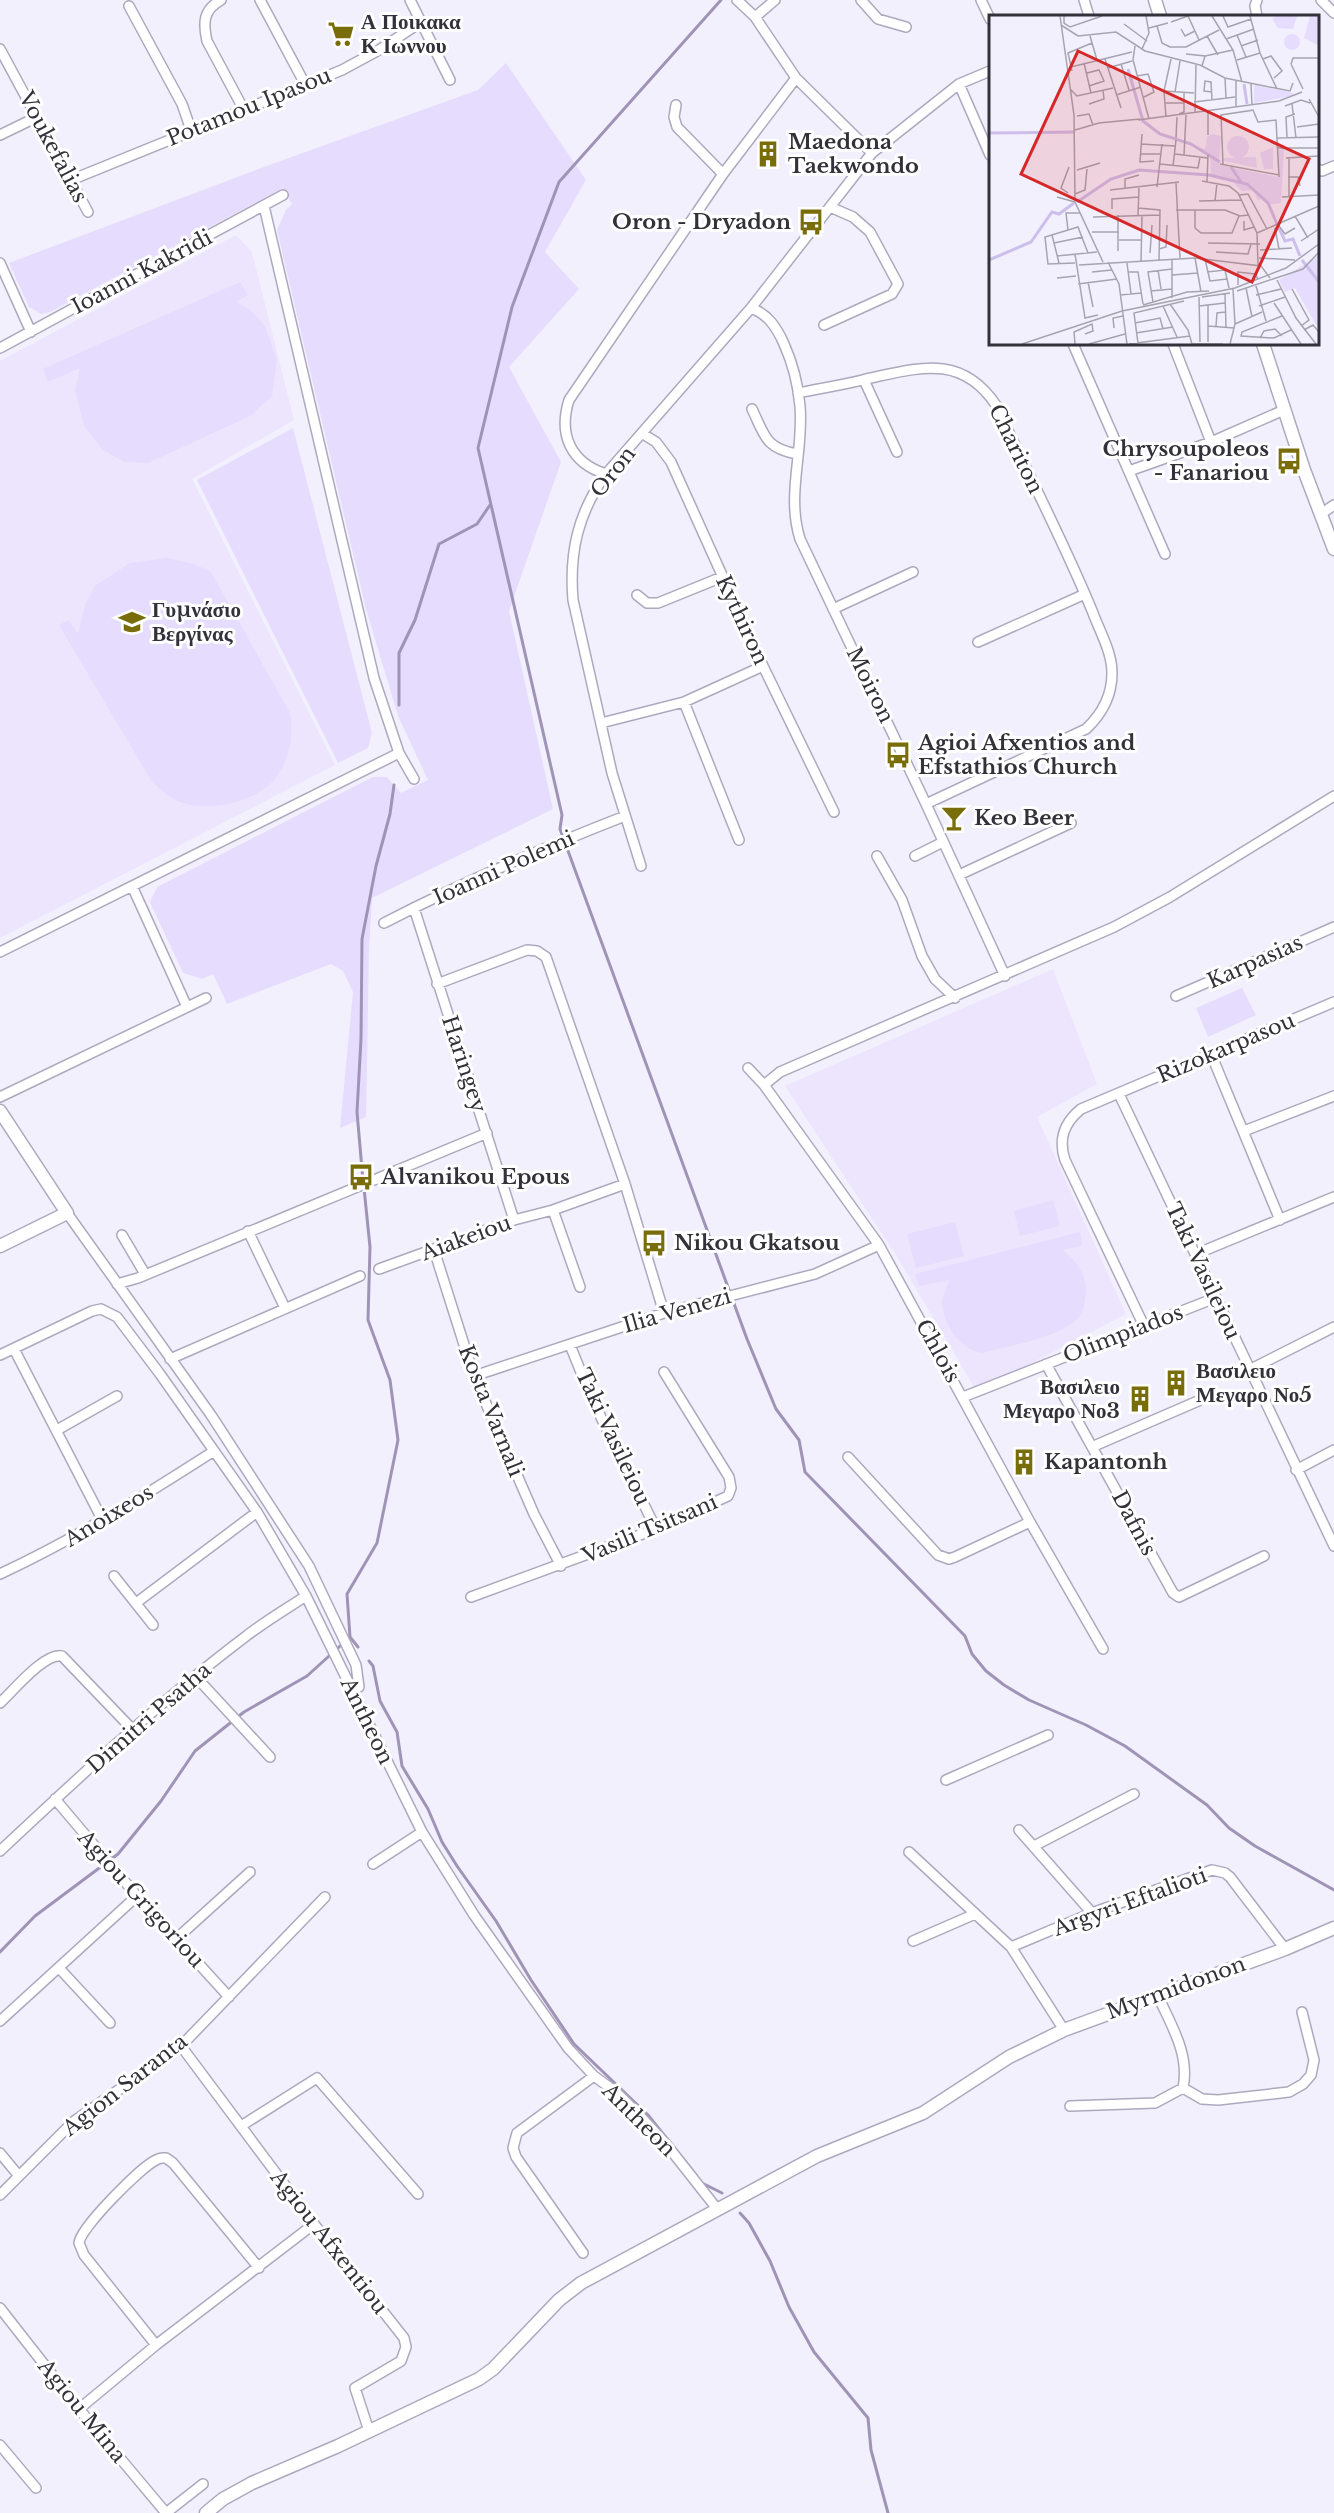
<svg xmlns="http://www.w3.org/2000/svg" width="1334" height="2513" viewBox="0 0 1334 2513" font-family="'Libre Baskerville',serif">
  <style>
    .built { fill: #ece5fd }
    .green { fill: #e6dcfd }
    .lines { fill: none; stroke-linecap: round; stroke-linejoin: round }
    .stream { stroke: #9f94b6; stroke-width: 3 }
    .minor-casing { stroke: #aea8be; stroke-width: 12 }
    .tertiary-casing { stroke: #aea8be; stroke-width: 15 }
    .minor { stroke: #fff; stroke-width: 9 }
    .tertiary { stroke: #fff; stroke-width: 12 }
    .labels { text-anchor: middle; stroke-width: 6; stroke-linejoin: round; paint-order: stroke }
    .poi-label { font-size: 21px; font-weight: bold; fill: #333139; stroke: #fff; text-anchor: start }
    .street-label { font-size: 21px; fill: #333139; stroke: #fff }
    .inset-river { fill: none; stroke: #cdbfec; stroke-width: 3 }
    .inset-road { fill: none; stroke: #a6a4af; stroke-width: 1.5 }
    .view { fill: #d62828; fill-opacity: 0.15; stroke: #d62828; stroke-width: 3 }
    .inset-edge { fill: none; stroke: #333139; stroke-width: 3 }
  </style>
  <rect width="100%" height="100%" fill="#f3f0fd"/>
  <!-- built -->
  <path class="built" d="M236,235l16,17 42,168 -102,59 143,286 -335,173v-577z
    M1053,969l44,115 -60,33 89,197 -149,78 -81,-137 -111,-169z"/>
  <!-- green -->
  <path class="green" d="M506,63l80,117 -41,72 34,37 -70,78 52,95 -52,149 44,198 -181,89 -3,52 -3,167 -26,11 13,-136 -10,-21 -12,-7 -104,40 -14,-30 -11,5 -19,-6 -33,-71 7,-15 216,-110h14l14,16 27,-13 -30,-64 -32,-107 -89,-379 9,-20 6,-6 -9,-16 -233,124 -9,2 -12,-7 -20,-44 263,-99 206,-74z
    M240,282l8,13 -12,7 13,7 16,17 12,34 -5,36 -22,20 -102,47 -24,-1 -22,-13 -18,-23 -9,-36 5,-22 -32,14 -5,-13z
    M293,428l79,305 -4,15 -30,15 -141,-283z
    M167,558l27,6 17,8 79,141c4,22 0,43 -12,62 -19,28 -75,40 -104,24 -8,-4 -15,-11 -22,-17l-93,-157 10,-5 9,14 7,-29 10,-19 35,-23z
    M1242,988l14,27 -48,22 -12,-29z
    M1053,1200l7,26 -40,10 -6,-25z
    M955,1222l9,34 -48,12 -9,-34z
    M1080,1232l2,14 -19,4c13,11 24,25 23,43 -1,7 -2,16 -6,22 -14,22 -73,31 -98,38 -22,-4 -38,-27 -40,-49 0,-8 5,-16 7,-24l-30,6 -4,-12z"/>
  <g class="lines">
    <!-- stream -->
    <path class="stream" d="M721,0l-162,182 -47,125 -34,141 84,367 -2,14 187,510 29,70 23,31 6,32 160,164 7,18 14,17 18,14 25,15 57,25 39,21 82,59 22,23 26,18 79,44
      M399,705v-52l16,-33 24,-76 38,-20 13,-19
      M363,1181l-6,-69 4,-73 1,-100 14,-73 14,-52 4,-29
      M350,1637l8,10
      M369,1661l4,5 7,35 17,31 5,34 26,43 14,33 15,24 39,55 35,59 43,64 74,71 48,60
      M0,1952l35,-36 83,-62 43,-53 34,-50 49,-39 63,-36 43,-39 -3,-43 30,-51 21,-103 -8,-60 -22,-60 2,-73 -6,-59
      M702,2183l20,10
      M740,2213l9,10 21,38 19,46 25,45 54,66 3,32 17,63"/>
    <!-- minor casing -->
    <g class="minor-casing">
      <path id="minor" d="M221,0c-18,10 -18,23 -14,41l37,69
        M260,0l45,84
        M410,0l40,80
        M737,0l18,17 41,61 76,75
        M861,0l17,19 28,8
        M981,0l9,19
        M1084,0l5,16
        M1257,0l-2,6 2,10
        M1321,0l13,13
        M129,6l53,98 9,26
        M755,17l20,-17
        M0,49l88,163
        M959,84l31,71
        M676,105l-2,12 3,10 46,47
        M0,135l37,-18
        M1318,169l4,2 12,-5
        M71,180l271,-110 37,-20 42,-28
        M264,206l110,472 25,75 15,26
        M0,263l31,69
        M751,308c17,6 26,20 33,36 9,20 14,40 16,62 4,46 -14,88 0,133l126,265 79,172
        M824,325l68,-31 6,-10 -28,-52 -17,-15 -23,-10
        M1073,344l92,210
        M1173,344l38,98
        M0,348l283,-153
        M864,380l33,72
        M798,393c23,-5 46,-8 68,-14 52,-11 95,-26 130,26 32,69 68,137 97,208 7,19 19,39 19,60 0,23 -10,41 -26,56l-160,75
        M752,409c13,27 13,39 45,45
        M643,434l13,8 15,20 92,204 71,146
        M1129,471l82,-29 73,-32
        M606,474c-35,-11 -48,-39 -37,-74l154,-226 73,-96
        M1321,514l13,-9
        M637,595l10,8h11l64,-26
        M833,609l80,-37
        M978,642l107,-48
        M684,702l55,138
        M601,723l83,-21 79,-36
        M877,856l25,44 20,56 13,23 20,19
        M915,856l28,-14
        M641,866l-29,-93 -39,-173c-4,-48 5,-87 33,-126l145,-166 121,-155 87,-69 31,-13
        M959,875l112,-52
        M132,886l55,121
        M414,908l100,312
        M384,923c77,-40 159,-75 241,-107
        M0,952l399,-199
        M437,984l90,-34 10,1 9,6 79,227 39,129
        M1176,996l158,-69
        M1211,1054l69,166
        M748,1068l16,17 115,160 151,277 73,127
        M764,1085l16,-13 334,-145 56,-30 164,-101
        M1119,1094l215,452
        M0,1097l206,-99
        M1244,1131l90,-35
        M553,1210l27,77
        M67,1213l144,202 98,151 47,99 3,22
        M248,1231l37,77
        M122,1235l23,39
        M434,1250l40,126 60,138 27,52
        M1196,1254l138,-57
        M379,1269l135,-49 39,-10 72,-26
        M117,1284l21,-6 349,-145
        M1144,1326l-79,-166c-7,-21 -1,-37 16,-51l253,-107
        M570,1345l21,52 65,132
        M14,1349l89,172
        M0,1355l92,-44 9,-2 16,8 43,57 97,138 49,84 116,236 52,83 94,133 26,28 22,16 25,25 25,27 52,66
        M170,1359l190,-83
        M1046,1364l127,229 6,4 85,-41
        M1249,1370l85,-43
        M474,1376l190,-63 151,-39 64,-29
        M963,1397l252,-99
        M57,1430l60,-34
        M1094,1446l104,-45
        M848,1457l90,98 11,4 6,-2 75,-35
        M1296,1470l38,-20
        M0,1574c75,-35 144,-78 214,-123
        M114,1576l39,49
        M471,1597l185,-68 72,-33 3,-8 -2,-11 -65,-105
        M136,1603l121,-91
        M196,1677l74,80
        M0,1703c13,-12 45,-51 62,-47l71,74
        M946,1780l102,-45
        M55,1799l82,97 92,101
        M1019,1830l73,83
        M1034,1846l100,-52
        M0,1851c79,-74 159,-149 245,-214 19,-15 41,-28 61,-41
        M909,1852l102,95 53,83
        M373,1864l49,-32
        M176,1939l74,-67
        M913,1941l62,-27
        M1011,1947l81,-34 120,-43 13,3 5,4 55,72
        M59,1968l51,55
        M1157,1994c14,31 33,60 26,94
        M0,2021l137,-125
        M181,2046l133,178 90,114 2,9 -5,14 -46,27 14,43
        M1070,2106l85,-3 28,-15 19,11 16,1 71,-8 14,-8 8,-9 3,-15 -12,-48
        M241,2126l76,-48 101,116
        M0,2153l19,23
        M0,2195l73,-73 108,-76 144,-149
        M583,2253l-67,-96 -3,-9 4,-15 77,-57
        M0,2308l79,101 87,104
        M156,2345l-72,-90 -5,-12c1,-15 62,-76 77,-83 5,-3 5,-2 10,-2l7,5 86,105
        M79,2409l77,-64 158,-121
        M0,2445l36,43
        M166,2513l37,-29"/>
    </g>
    <!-- tertiary casing -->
    <g class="tertiary-casing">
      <path id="tertiary" d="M1155,0l5,16
        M1263,344l41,126 30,79
        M0,1111l67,102 -67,33
        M206,2513l17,-14 29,-16 86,-37 141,-67 14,-10 66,-69 22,-17 236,-127 106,-43 86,-56 55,-27 221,-81 49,-21"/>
    </g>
    <!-- minor -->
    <use href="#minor" class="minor"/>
    <!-- tertiary -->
    <use href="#tertiary" class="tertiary"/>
  </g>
  <!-- icons -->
  <defs>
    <g id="supermarket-bare" transform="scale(2.07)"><path d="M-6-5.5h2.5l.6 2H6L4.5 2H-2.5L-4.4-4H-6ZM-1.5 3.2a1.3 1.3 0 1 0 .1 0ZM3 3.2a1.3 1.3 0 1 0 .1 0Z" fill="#786d08" stroke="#fff" stroke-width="2.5" paint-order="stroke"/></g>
    <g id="building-bare" transform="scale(2.07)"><path d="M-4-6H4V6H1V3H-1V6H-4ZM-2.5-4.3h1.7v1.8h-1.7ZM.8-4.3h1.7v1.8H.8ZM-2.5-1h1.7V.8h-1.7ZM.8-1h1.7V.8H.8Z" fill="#786d08" stroke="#fff" stroke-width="2.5" paint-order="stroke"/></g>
    <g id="bus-bare" transform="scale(2.07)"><path d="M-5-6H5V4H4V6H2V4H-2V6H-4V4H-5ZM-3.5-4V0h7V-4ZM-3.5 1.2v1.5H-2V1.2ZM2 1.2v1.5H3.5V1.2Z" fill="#786d08" stroke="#fff" stroke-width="2.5" paint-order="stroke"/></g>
    <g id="school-bare" transform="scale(2.07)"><path d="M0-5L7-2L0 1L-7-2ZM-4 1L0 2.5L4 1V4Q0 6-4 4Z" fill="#786d08" stroke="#fff" stroke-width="2.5" paint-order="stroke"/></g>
    <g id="bar-bare" transform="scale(2.07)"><path d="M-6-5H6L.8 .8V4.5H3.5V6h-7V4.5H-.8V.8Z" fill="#786d08" stroke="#fff" stroke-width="2.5" paint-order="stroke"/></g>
  </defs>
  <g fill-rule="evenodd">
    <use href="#supermarket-bare" x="341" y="34"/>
    <use href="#building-bare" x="768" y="154"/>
    <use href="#bus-bare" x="811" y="222"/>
    <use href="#bus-bare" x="1289" y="461"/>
    <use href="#school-bare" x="132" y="622"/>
    <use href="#bus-bare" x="898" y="755"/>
    <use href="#bar-bare" x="954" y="818"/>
    <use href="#bus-bare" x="361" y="1177"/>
    <use href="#bus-bare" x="654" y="1243"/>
    <use href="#building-bare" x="1176" y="1383"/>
    <use href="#building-bare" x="1140" y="1399"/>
    <use href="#building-bare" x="1024" y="1462"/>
  </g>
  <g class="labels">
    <!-- poi labels -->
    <g class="poi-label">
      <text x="361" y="29">Α Ποικακα<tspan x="361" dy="24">Κ Ιωννου</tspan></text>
      <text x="788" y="149">Maedona<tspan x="788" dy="24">Taekwondo</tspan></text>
      <text x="791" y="229" text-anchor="end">Oron - Dryadon</text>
      <text x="1269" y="456" text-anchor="end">Chrysoupoleos<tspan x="1269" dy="24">- Fanariou</tspan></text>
      <text x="152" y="617">Γυμνάσιο<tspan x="152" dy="24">Βεργίνας</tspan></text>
      <text x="918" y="750">Agioi Afxentios and<tspan x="918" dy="24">Efstathios Church</tspan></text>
      <text x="974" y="825">Keo Beer</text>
      <text x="381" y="1184">Alvanikou Epous</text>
      <text x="674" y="1250">Nikou Gkatsou</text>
      <text x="1196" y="1378">Βασιλειο<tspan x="1196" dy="24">Μεγαρο Νο5</tspan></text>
      <text x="1120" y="1394" text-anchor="end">Βασιλειο<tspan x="1120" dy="24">Μεγαρο Νο3</tspan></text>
      <text x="1044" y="1469">Kapantonh</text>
    </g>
    <!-- street labels -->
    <g class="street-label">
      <text transform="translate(249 107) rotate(-22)" y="7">Potamou Ipasou</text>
      <text transform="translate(53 147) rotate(62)" y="7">Voukefalias</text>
      <text transform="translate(142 272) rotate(-28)" y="7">Ioanni Kakridi</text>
      <text transform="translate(1016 449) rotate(64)" y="7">Chariton</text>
      <text transform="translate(613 472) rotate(-52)" y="7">Oron</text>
      <text transform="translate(742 620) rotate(65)" y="7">Kythiron</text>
      <text transform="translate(870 685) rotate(64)" y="7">Moiron</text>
      <text transform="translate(504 868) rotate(-24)" y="7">Ioanni Polemi</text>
      <text transform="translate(1255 962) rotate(-24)" y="7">Karpasias</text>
      <text transform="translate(1226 1048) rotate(-23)" y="7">Rizokarpasou</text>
      <text transform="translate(464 1064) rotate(72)" y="7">Haringey</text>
      <text transform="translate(466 1238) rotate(-20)" y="7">Aiakeiou</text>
      <text transform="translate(1203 1271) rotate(65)" y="7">Taki Vasileiou</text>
      <text transform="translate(677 1311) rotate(-16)" y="7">Ilia Venezi</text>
      <text transform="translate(1123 1334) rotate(-21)" y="7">Olimpiados</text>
      <text transform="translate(938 1351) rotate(61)" y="7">Chlois</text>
      <text transform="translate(491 1411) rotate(68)" y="7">Kosta Varnali</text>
      <text transform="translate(613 1437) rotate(65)" y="7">Taki Vasileiou</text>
      <text transform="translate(109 1516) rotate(-31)" y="7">Anoixeos</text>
      <text transform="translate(1134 1523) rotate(62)" y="7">Dafnis</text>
      <text transform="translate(650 1529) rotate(-23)" y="7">Vasili Tsitsani</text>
      <text transform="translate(149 1718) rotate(-41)" y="7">Dimitri Psatha</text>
      <text transform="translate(367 1721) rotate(64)" y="7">Antheon</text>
      <text transform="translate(141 1899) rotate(48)" y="7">Agiou Grigoriou</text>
      <text transform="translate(1130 1902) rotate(-20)" y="7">Argyri Eftalioti</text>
      <text transform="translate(1176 1988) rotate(-20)" y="7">Myrmidonon</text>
      <text transform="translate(125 2085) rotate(-38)" y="7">Agion Saranta</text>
      <text transform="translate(639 2120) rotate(45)" y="7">Antheon</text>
      <text transform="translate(329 2242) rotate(52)" y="7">Agiou Afxentiou</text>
      <text transform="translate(82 2411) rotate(51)" y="7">Agiou Mina</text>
    </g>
  </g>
  <!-- overview -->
  <g transform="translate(989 15)">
    <rect width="330" height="330" fill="#f3f0fd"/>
    <path d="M286,1h22l-4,13 -15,-1 -6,-9zM321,1h9v30l-15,-8zM295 27a8 8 0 1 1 16 0a8 8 0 1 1-16 0ZM265,70l32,6 12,4 -44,8zM223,119l9,2 -2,29 59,12v-27l6,-1 -3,54 -14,2 -5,-6 -4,1 -5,-10 -11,1 -11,-11 -20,-5 -1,-20 -19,-10 14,4 2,-12zM238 132a11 11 0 1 1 22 0a11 11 0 1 1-22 0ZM284,132v22h-9l-4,-16zM267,142l1,11 -33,-7v-3zM330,240v75l-24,-42 -10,4 -6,-12z" fill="#e6dcfd"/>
    <path class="inset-river" d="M139,54l15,52 17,13 31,10 29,18M255,69l3,20M0,118l85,-1M242,152l10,15M88,187l34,-23 28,-9 70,5 38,9 21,19 9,21M290,213l6,13 8,-2 7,17M0,245l42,-18 21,-30 7,2 15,-11M313,245l17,22"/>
    <path class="inset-road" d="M71,1l14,99 1,87 28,60M75,1v7l6,4 32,-11M223,1l21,34 9,32M234,1l5,11 23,-8M261,1l10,37 17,36M182,7l17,-6 11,24M135,9l23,17M72,10l17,11 38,-4 29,19 55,14 25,13 65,13 3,-8M168,11l5,17 8,4h16l33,-17M160,13l19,-5M192,14l4,7 10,-5M248,20l9,22M101,21l7,24M218,21l11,19M237,24l28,-10M146,31l-2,14 16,59M252,31l17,-6M153,34l7,-16 -3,-17M197,39l19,2 -3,10M216,41l28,-6M116,44l16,49M274,44l8,-3 11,15 -8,7M248,45l23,-7M95,48l7,30M132,49l8,26M302,49l2,-6h26M302,49l12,25M82,52l61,-15M119,53l24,-7M83,56l-4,-18 24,-10M98,58l12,-3 5,11 -15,5M148,61l11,-2 6,18 -10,5M236,63l1,20M247,66v25M262,69l1,21M81,74l7,7 36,-8M175,76l30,2M186,77l5,-31M223,77l-8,-1 1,-10 6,1 1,18M127,80l25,-8M320,84l10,18M205,87l41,-5M176,88h19M100,89l15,-5 -1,-9M303,89l4,34M296,91l16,-6 9,3M264,95l5,12 18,-2 3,57M219,96v24M206,98l1,-49M190,99l5,-2v-20M88,101l12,-2 4,11M177,102l-2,-26 7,-32M149,105l141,-19 23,-9M308,112l22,-3M86,115l24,-7 41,-4M153,119l-2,28 14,-1M187,123l1,-21M288,123l42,-1M298,123l-1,-21 9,-3M152,129l34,2M288,133h42M151,139h21M186,139l33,4M195,140l2,-40M297,143l33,-2M171,149l38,4 2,-11M231,149l59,11M234,149l-2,-49 33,-5M184,151l3,-26M88,155l23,-7M299,162h10l2,9M213,166l27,5 9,7 19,40 1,32M218,167l1,-27M187,168l4,75M168,172l5,-43M136,174v-10l14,-4M121,175l69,-8M79,178l-7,-5 8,-21M86,179l10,-4 2,-21M250,180l9,-1 19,35M68,182l18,5M293,182l37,-2M300,182v-39M210,186l42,-1M226,186l2,-18M149,193l22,2 -1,51M123,194v-10l27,-2M187,195h49l15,6 8,-1M206,195v18l6,5h31l7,-17M149,200l1,-27M306,201l13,22M104,202l67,-2M255,206v9l10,-3M290,211l6,8 10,-6M286,213l4,21M79,215l-2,-17h14M103,217h27M268,218l62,-27M63,220l7,28M130,225h22M312,226l18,-12M65,228l29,-6M219,228l52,1M170,234l7,-2 1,-22M271,235l32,-2M129,236v-36M227,237l32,2 3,-10M161,238l2,-28M86,239l10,64 13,-3M68,241l40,-4M206,243l6,34M270,243l36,2M216,244l5,22 17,-2M119,247l11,22 8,60M152,247l1,-46M86,248l-27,1 -3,-27 33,-10 10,26M138,248l4,31M90,250l116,-7 66,8 9,12M169,255l3,19M103,257l20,-2M139,257h10l5,32M218,257l18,-2 4,18M183,260l26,-2M68,263l19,-2M288,265l19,38 20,26M99,267l5,25M89,269l39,-5M249,270v-13l17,2 3,5M267,271l10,35M257,273l6,29M303,274l17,31 -8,6M162,276l21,-2M248,276l66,-22 16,-17M236,279l1,33M131,280l21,-2M267,280l25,-6M210,282l1,45M213,282l28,-4M183,283v-39M164,287l-5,-30 24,-3M285,288l27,41M181,289l18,26 4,14M154,290l44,-13 22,-1M219,290v37M174,291l14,31M210,291l26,-3M270,291l26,-9M293,301l-40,16 -1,4 33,2 17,-8M146,308l25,-5 3,11M246,309l27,-12M219,311l26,2M227,311l1,-13 8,-1M125,313l-1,-10 10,-2M315,315l9,-5 6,7M147,318l37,-6M271,323l4,-7 11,-2 7,7M149,328l-4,-30 50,-12M33,329l100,-33 113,-23 51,-20 33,-24M86,329l-1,-12 18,-8 1,7 -8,3M100,329l36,-10M140,329l61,-8M203,329h31M241,329l5,-20 -2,-35"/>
    <path class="view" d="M89,36l231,108 -57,123 -231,-108z"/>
    <rect width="330" height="330" class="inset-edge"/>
  </g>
</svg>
